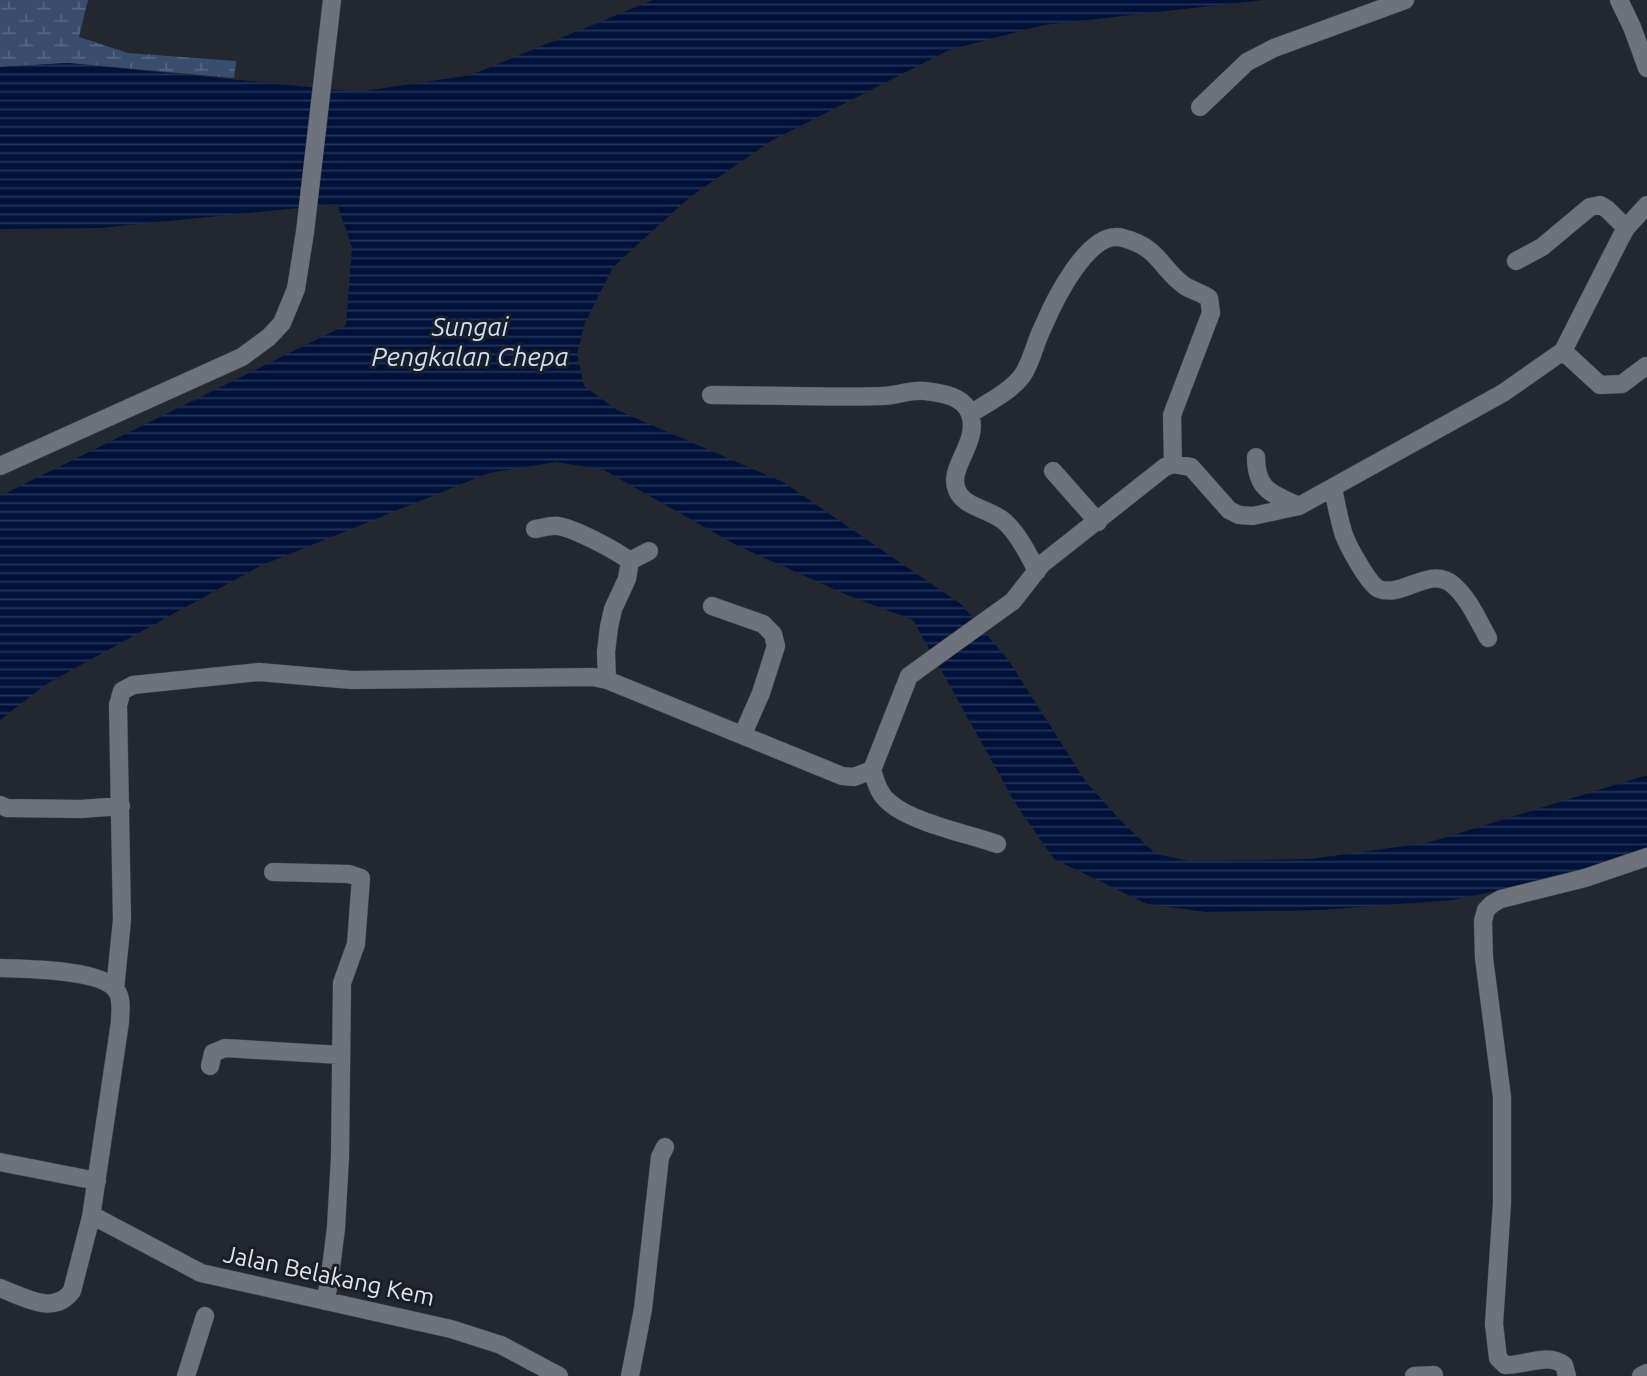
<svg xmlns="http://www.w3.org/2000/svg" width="1647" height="1376" viewBox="0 0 1647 1376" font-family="Ubuntu,sans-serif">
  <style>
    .wetland { fill: url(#wetland-marsh) }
    .water { fill: url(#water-rules) }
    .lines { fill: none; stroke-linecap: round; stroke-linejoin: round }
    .minor-casing { stroke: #3f444a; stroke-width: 19 }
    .minor { stroke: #6d727c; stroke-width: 18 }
    .labels { text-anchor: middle; stroke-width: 6; stroke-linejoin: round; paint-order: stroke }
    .street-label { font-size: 24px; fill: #e2e5ea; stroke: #1a1e26 }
    .water-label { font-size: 26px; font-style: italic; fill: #ccdefc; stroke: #1a1e26 }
  </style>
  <defs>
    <pattern id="wetland-marsh" width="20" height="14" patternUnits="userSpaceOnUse" patternTransform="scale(1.75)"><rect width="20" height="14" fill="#394d6e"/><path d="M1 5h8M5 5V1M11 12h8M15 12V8" fill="none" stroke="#556683"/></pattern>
    <pattern id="water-rules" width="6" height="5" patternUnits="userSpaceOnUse" patternTransform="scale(1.75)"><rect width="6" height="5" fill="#00113a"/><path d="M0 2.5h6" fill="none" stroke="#253457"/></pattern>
  </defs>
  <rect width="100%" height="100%" fill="#232830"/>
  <!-- wetland -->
  <path class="wetland" d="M0,0h88l-9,37 49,16 108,8 -2,17 -166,-15 -68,4z"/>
  <!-- water -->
  <path class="water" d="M653,0h610l-219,25 -95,25 -178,91 -81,56 -77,70 -28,56 -8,31 7,32 33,24 166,72 179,123 47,56 77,121 35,39 35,33 33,7 121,-2 117,-16 220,-68v72l-61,26 -134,27 -131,10 -115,2 -59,-8 -93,-45 -37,-53 -104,-186 -66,-25 -111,-50 -132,-75 -48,-8 -67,11 -229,93 -212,117 -48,37v-224l346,-171 6,-78 -15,-43 -237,24 -100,1v-162l68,-4 290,29 113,-17z"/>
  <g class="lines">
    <!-- minor casing -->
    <g class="minor-casing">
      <path id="minor" d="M1619,0l13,27 15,41
        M1200,107l47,-45 27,-14 131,-48
        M1516,261l26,-14 48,-40 10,-2 7,4 19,19
        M1563,351l37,34 22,-1 24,-18
        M711,395c57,0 115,3 172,1 14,0 28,-7 42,-5 17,2 39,5 45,23 10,29 -23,53 -13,76 7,18 34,19 48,32 14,13 23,32 32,49
        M970,414c17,-11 40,-22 52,-38 10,-14 13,-34 21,-49 11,-26 46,-99 80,-89 38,10 37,31 62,48 8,5 17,7 24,12l2,15 -39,102 1,49
        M1256,457c0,33 16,37 43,49
        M0,466l242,-109 27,-20 13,-14 14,-34 9,-57 27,-232
        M1053,471l45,51
        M1333,488c3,15 6,32 11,47 4,11 25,50 35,54 23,9 51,-23 73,-5 16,13 26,36 36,54
        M535,529c7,-1 16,-4 23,-3 18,3 57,24 72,35
        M712,606l51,18 10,10 3,12 -15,47 -18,41
        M607,680l-1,-28 3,-25 4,-18 14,-30 3,-18 19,-10
        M872,770c4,12 7,25 18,33 21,19 78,31 107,41
        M0,805l7,3 74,1 40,-3
        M273,872l76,2 12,4 -5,66 -14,39 -2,174 -4,71 -7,56 -4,17
        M0,968c26,1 101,1 116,22 7,9 4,22 4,32l-29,195 -19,74c-18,25 -48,6 -72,-3
        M115,989l7,-69 -4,-215 4,-14 11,-6 126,-13 93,8 241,-3 14,3 235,96 12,1 18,-7 37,-94 104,-75 29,-37 123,-97 8,-3 18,3 38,43 10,5 14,1 46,-10 204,-113 60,-42 56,-110 7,-13 21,-23
        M210,1066l3,-13 12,-5 115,7
        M0,1162l97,19
        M91,1217l8,2 102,54 250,56 50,16 58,31
        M186,1376l19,-60
        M630,1376l13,-67 17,-152 5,-10
        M1414,1376l20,-1
        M1567,1376l-3,-11c-16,-13 -40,1 -59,0l-7,-7 -4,-34 8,-121v-106l-18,-139 -1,-37 3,-11 6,-6 9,-5 84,-21 62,-21
        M1641,1376l6,-3"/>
    </g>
    <!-- minor -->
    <use href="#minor" class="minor"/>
  </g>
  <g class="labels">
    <!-- street labels -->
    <g class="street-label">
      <text transform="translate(329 1276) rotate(12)" y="8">Jalan Belakang Kem</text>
    </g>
    <!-- water labels -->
    <g class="water-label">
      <text x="470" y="336">Sungai<tspan x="470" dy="30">Pengkalan Chepa</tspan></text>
    </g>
  </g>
</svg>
